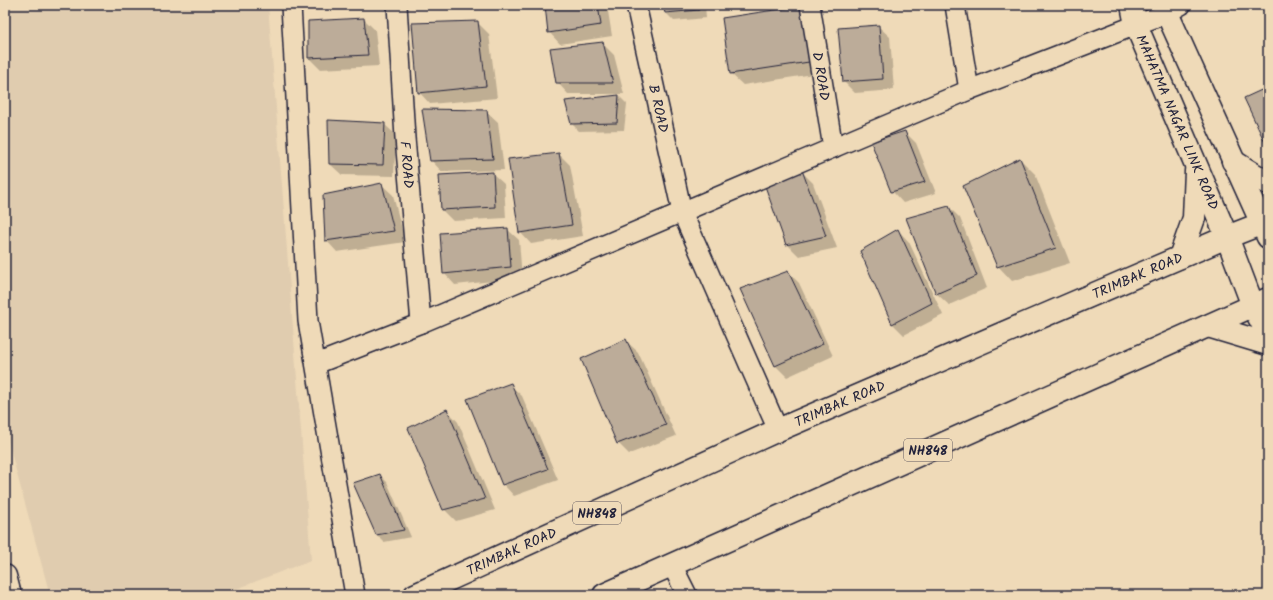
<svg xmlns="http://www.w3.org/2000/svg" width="1273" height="600" viewBox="0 0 1273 600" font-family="Kalam,sans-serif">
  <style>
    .built { fill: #e0ccaf }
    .shadow { fill: #0003 }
    .building { fill: #bcac99; stroke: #22223b }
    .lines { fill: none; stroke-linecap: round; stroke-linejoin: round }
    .street-casing { stroke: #22223b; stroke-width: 22 }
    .secondary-casing { stroke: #22223b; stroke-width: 25 }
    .highway-casing { stroke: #22223b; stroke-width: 25 }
    .street { stroke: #efdab8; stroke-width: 19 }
    .secondary { stroke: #efdab8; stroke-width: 22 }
    .highway { stroke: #efdab8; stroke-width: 22 }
    .labels { text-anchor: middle; stroke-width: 3; stroke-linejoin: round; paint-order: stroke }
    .shield { fill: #efdab8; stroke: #605960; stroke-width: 1 }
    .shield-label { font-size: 13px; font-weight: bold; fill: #22223b }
    .street-label { font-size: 14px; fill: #22223b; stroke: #efdab8 }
  </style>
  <rect width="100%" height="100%" fill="#efdab8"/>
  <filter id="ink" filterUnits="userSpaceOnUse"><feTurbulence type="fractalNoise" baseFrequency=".025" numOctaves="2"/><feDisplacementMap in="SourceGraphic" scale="8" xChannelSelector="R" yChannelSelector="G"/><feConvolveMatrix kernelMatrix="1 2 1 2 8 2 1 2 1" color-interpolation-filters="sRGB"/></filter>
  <g filter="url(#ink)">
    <!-- built -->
    <path class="built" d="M5,5h263l43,555 -90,35h-171l-45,-165z"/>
    <!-- shadow -->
    <path class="shadow" d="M315,5h67v2l-64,1z
      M546,5h61l5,31 -52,8 -11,-12z
      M664,5h41l1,13 -32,3 -8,-8z
      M800,7l20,66 -77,12 -12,-11z
      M364,19l11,11 4,36 -59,3 -11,-11z
      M477,22l12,12 8,64 -67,6 -11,-12z
      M878,26l12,11 4,53 -39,3 -11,-11 -5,-53z
      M602,43l12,12 10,39h-56l-11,-12z
      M619,96l8,8 -3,26 -45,1 -7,-7z
      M486,111l12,11 6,48 -62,2 -11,-12z
      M384,124l12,11 -2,41 -52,-1 -12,-11z
      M905,132l11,11 20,50 -33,10 -11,-12z
      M559,154l11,11 13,71 -52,8 -11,-12z
      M1020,159l15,15 35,89 -58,18 -14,-15z
      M802,172l11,11 24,65 -38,8 -12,-12z
      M492,173l12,11 2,34 -53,3 -11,-11z
      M381,184l12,11 12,47 -68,10 -11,-12z
      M949,207l11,11 27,70 -38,17 -12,-11 -30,-76z
      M507,229l12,11 3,38 -67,7 -11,-12z
      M898,230l11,12 34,73 -39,20 -11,-11z
      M788,272l11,11 34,73 -46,21 -12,-12z
      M626,341l12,11 38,84 -47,18 -11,-11z
      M510,385l12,11 36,84 -44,16 -11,-12z
      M447,410l11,12 37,88 -39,11 -12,-12z
      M380,475l7,7 24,55 -27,5 -8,-8z"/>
    <!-- building -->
    <path class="building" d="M545,5h53l3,20 -53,8z
      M663,5h36v5l-34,3z
      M801,6l8,56 -79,12 -8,-56z
      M364,18l4,37 -60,3v-37z
      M478,21l8,65 -68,7 -6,-70z
      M879,25l4,54 -40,3 -5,-54z
      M603,42l10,41h-57l-6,-35z
      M1268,87v62l-24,-51z
      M619,95l-2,28 -46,1 -6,-23z
      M422,109l65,1 6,49 -63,2z
      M328,120l57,3 -2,42 -54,-1z
      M905,131l20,51 -34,10 -20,-50z
      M559,153l13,72 -53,8 -11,-74z
      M1020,158l36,90 -59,19 -34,-81z
      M802,170l24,66 -40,9 -21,-59z
      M493,172l2,35 -54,3 -2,-35z
      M382,183l12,48 -69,10 -2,-46z
      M949,206l28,70 -41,18 -30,-76z
      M508,228l3,39 -68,7 -3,-41z
      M898,229l34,74 -40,21 -32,-73z
      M788,271l35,73 -48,22 -35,-77z
      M626,339l40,86 -49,19 -36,-85z
      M511,383l37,86 -46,16 -35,-86z
      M447,409l38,90 -42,11 -35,-82z
      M380,474l24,56 -28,5 -23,-52z"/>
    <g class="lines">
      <!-- street casing -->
      <g class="street-casing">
        <g id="street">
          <path d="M291,5l17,316 47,274"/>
          <path id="s1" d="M397,5l8,133 16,185"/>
          <path id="s2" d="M636,5l46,207 96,218"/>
          <path id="s3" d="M810,5l23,143"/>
          <path d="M955,5l14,85"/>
          <path d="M316,364l105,-41 548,-233 198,-77 14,-8"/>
          <path d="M672,565l15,30"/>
        </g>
      </g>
      <!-- secondary casing -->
      <g class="secondary-casing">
        <g id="secondary">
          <path id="s4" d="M1132,5l4,20 91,212 26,69 15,28"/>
          <path d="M1165,5l2,8 101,224"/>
          <path d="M1233,161l35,22"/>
          <path d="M1180,257l14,-39 2,-47"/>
          <path d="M1208,326l60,18"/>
          <path d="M5,576l5,19"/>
        </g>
      </g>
      <!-- highway casing -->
      <g class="highway-casing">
        <g id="highway">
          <path id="s5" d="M415,595l363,-165 449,-193 41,-16"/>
          <path d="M604,595l664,-296"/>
        </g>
      </g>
      <!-- street -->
      <use href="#street" class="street"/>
      <!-- secondary -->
      <use href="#secondary" class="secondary"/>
      <!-- highway -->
      <use href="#highway" class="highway"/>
    </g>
  </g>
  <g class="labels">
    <!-- shield labels -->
    <g class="shield">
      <rect x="904" y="439" width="48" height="22" rx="3"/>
      <rect x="573" y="502" width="48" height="22" rx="3"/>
    </g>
    <g class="shield-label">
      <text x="928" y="455">NH848</text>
      <text x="597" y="518">NH848</text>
    </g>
    <!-- street labels -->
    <g class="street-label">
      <text dy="5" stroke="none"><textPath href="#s3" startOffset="72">D ROAD</textPath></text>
      <text dy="5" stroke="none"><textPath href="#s2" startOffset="106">B ROAD</textPath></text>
      <text dy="5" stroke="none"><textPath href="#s4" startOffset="126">MAHATMA NAGAR LINK ROAD</textPath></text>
      <text dy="5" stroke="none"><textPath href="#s1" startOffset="160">F ROAD</textPath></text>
      <text dy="5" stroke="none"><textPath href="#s5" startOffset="790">TRIMBAK ROAD</textPath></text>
      <text dy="5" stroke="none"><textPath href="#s5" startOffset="466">TRIMBAK ROAD</textPath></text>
      <text dy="5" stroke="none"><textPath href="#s5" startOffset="106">TRIMBAK ROAD</textPath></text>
    </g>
  </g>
  <!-- margin -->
  <rect width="1273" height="600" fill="none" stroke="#efdab8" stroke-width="20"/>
  <rect x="10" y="10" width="1253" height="580" fill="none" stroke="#22223b" stroke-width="1.5" filter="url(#ink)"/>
</svg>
